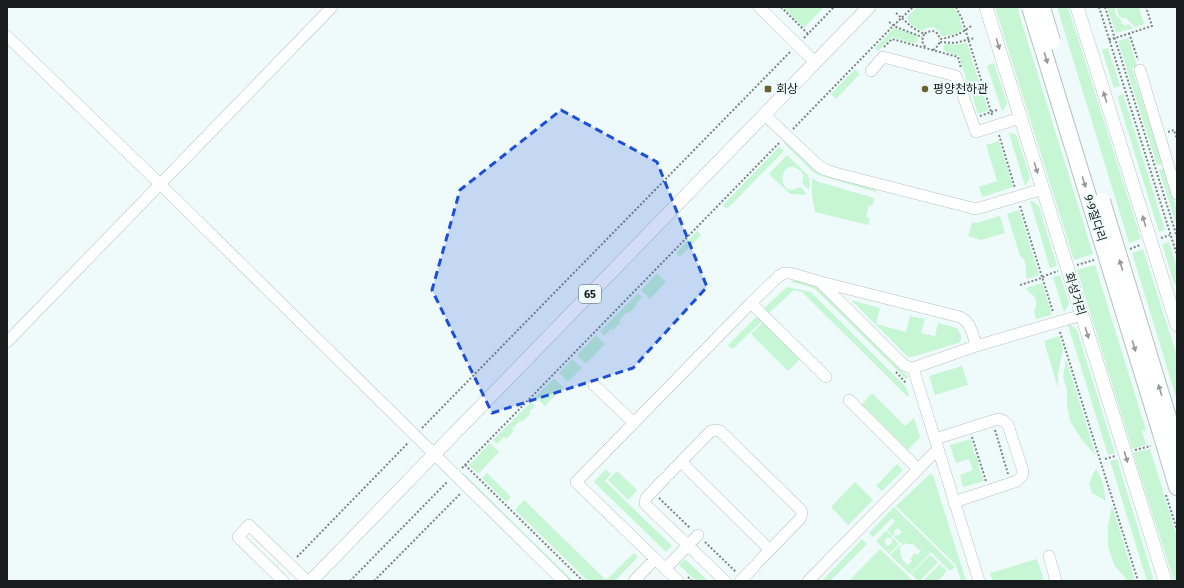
<svg xmlns="http://www.w3.org/2000/svg" width="1184" height="588" viewBox="0 0 1184 588" font-family="'Fira Sans','Noto Sans KR',sans-serif">
  <style>
    .green { fill: #c6f6d4 }
    .lines { fill: none; stroke-linecap: round; stroke-linejoin: round }
    .minor-casing { stroke: #b7c2c1; stroke-width: 12 }
    .major-casing { stroke: #b7c2c1; stroke-width: 14 }
    .highway-casing { stroke: #b7c2c1; stroke-width: 18 }
    .path { stroke: #7c8483; stroke-width: 2; stroke-dasharray: 2 2; stroke-linecap: butt }
    .minor { stroke: #fff; stroke-width: 11 }
    .major { stroke: #fff; stroke-width: 13 }
    .highway { stroke: #fff; stroke-width: 16 }
    .highway-bridge-casing { stroke: #b7c2c1; stroke-width: 18; stroke-linecap: butt }
    .highway-bridge { stroke: #fff; stroke-width: 16 }
    .oneway { fill: #979999 }
    .marked { fill: #1d4ed8; fill-opacity: 0.2; stroke: #1d4ed8; stroke-width: 3; stroke-dasharray: 8 5; stroke-linejoin: round }
    .poi-dot { fill: #6a602d; stroke: #effbfa; stroke-width: 1.5 }
    .labels { text-anchor: middle; stroke-width: 4; stroke-linejoin: round; paint-order: stroke }
    .shield { fill: #effbfa; stroke: #585f5f; stroke-width: 1 }
    .shield-label { font-size: 11px; font-weight: bold; fill: #181c1c }
    .poi-label { font-size: 12px; fill: #181c1c; stroke: #effbfa; text-anchor: start }
    .street-label { font-size: 12px; fill: #181c1c; stroke: #effbfa }
  </style>
  <rect width="100%" height="100%" fill="#effbfa"/>
  <!-- green -->
  <path class="green" d="M783,7h41l-20,21z
    M917,7h36l5,6 5,16c-7,6 -13,7 -22,7l-1,-4 -6,-5 -8,1 -3,3c-8,-3 -13,-6 -16,-14z
    M995,7h22l76,247 -19,6z
    M1057,7h11l73,232 -12,4z
    M1107,7h8v7l6,6v3l4,3 3,-2 5,4 -17,5z
    M1118,7h4l1,1 2,-1h14l5,17 -9,3 -9,-9h-4c-4,-3 -6,-6 -4,-11z
    M894,28l21,6 2,1 1,5 -1,2 -5,1 -20,-6 -14,14 -3,-3z
    M1128,38l9,28 -5,2 31,96 -6,1 -39,-124z
    M948,43l6,2 13,-2 12,39 -11,4 -9,-30 -13,-4 -3,-3 1,-4z
    M1108,48l12,38 -6,2 -12,-38z
    M994,63l13,40 -3,6 -2,2 -15,-45z
    M855,69l5,5 -24,25 -5,-5z
    M982,89l6,22 -10,3 -7,-22z
    M1123,94l42,136 -6,2 -42,-136z
    M1009,133l6,1 2,3 13,40 -1,3 -4,6z
    M785,141l29,29 5,3 57,17v2l-58,-17 -6,-4 -28,-28z
    M999,141l14,46 -31,10 -3,-10 18,-6 -11,-36z
    M779,147l5,4 -57,58 -4,-4z
    M787,155l21,20 2,9 -1,6 -7,-7c2,-5 2,-11 -4,-14 -20,-12 -22,32 2,18l4,3 2,5 -16,-1 -21,-20z
    M1164,168l13,42v17l-18,-57z
    M812,178l7,4 55,16 -1,8 -4,-1 -3,12 4,1 -2,7 -53,-13 -3,-17z
    M1030,201l4,1 5,4 18,60 -7,2z
    M1019,210l20,65 -12,4c-3,-9 2,-17 -7,-23l-13,-42z
    M1000,216l5,17 -24,7 -13,-4 4,-14 4,1z
    M697,231l4,4 -21,22 -4,-4z
    M1169,242l8,26v18l-3,-3 -12,-39z
    M1143,249l34,107v44l-45,-147z
    M1095,265l51,165 -4,1 4,14 -14,4 -55,-179z
    M657,273l9,9 -16,17 -9,-9z
    M1060,275l9,28 -1,3 -4,6 -11,-35z
    M794,280l15,3 8,4 91,90 -2,2 -91,-90 -7,-3 -17,-4z
    M1042,283l10,32 -16,4 -2,-8c5,-8 2,-15 -6,-19l-2,-4z
    M787,287l24,5 95,95 3,8 -1,2 -106,-105 -8,-2 -25,23 -5,-5z
    M638,293l4,4 -6,7 1,1 -8,8 -2,-1 -8,8 2,2 -8,8 -2,-1 -7,7 -4,-5z
    M851,300l29,8 -4,16 30,8 4,-16 15,3 -4,14 14,3 3,-13 19,5 4,7v6l-3,2 -46,14h-4z
    M757,316l5,5 -27,26 -3,2 -4,-4z
    M763,322l37,37 -12,12 -37,-37z
    M1068,325h3l6,5 38,123 -7,2z
    M596,335l9,9 -19,20 -9,-9z
    M1059,336l4,13 -5,25v14l-14,-47z
    M572,359l10,9 -14,14 -9,-9z
    M1066,359l30,97 -14,-16 -12,-19 -3,-17v-15l-4,-12z
    M962,366l6,19 -33,10 -6,-19z
    M554,378l9,9 -18,19 -10,-9z
    M872,393l33,33 9,-8 6,19 -12,13 -46,-46z
    M531,402l4,4 -6,6 1,2 -8,8 -2,-1 -8,8 2,2 -8,8 -2,-2 -7,7 -4,-4z
    M971,439l3,15h2l3,11 -1,1 6,15 -21,6 -3,-12 13,-5 -4,-11 -13,4 -6,-18z
    M490,443l9,9 -21,22 -9,-9z
    M1150,449l27,88v44h-3l-41,-128z
    M1117,459l37,122h-7l-37,-120z
    M897,464l6,6 -21,21 -6,-5z
    M1096,468l7,15 3,18 -14,-8 -3,-10z
    M606,469l5,5 -6,7 67,65 -6,6 -72,-70z
    M617,471l20,19 -9,10 -20,-20z
    M463,473l110,108h-4l-109,-106z
    M487,473l24,24 -5,5 -24,-24z
    M930,474l3,1 33,106h-5l-5,-16 -60,-59z
    M855,482l18,18 -25,25 -17,-18z
    M524,500l82,80 28,-27 4,4 -23,24h-27l-73,-71z
    M1112,505l23,76h-8l-4,-6 -9,-10 -6,-19v-19z
    M894,507l61,60 -5,4 -19,-19 -21,22 -20,-19 10,-10 2,1 -3,2 2,2c-2,7 2,11 7,15l4,-4 -2,-2 5,-6 2,2 4,-4 -9,-7h-5l-2,-1 -2,2 -9,-8 2,-2 2,1 4,-4 -4,-4 -5,4 2,2 -2,2 -6,-6 8,-9 -3,-3 -19,19 -4,-4z
    M886,531l6,5 -2,3 -2,-2 -4,5 4,4 5,-4 -2,-2 2,-2 6,6 -10,10 -13,-13z
    M862,539l5,5 -37,37h-8z
    M880,549l33,32h-64z
    M930,555l8,7 -18,19h-2l-7,-7z
    M685,559l23,22h-12l-17,-16z
    M1037,559l7,22h-51l-3,-8z
    M940,564l7,7 -9,10h-15z"/>
  <g class="lines">
    <!-- minor casing -->
    <g class="minor-casing">
      <path id="minor" d="M759,7l57,56
        M7,36l153,148 403,397
        M1140,70l37,124
        M871,71l12,-14 73,19 20,56 44,-14
        M765,115l55,52 6,3 9,3 141,36 67,-20
        M821,283l82,81 5,3 5,1 63,-22 106,-31
        M751,303l75,74
        M7,342l325,-335
        M913,368l66,213
        M594,385l40,38
        M849,400l69,69
        M935,439l63,-20 6,2 4,4 15,46 -1,5 -5,5 -63,21
        M681,462l89,88
        M669,474l42,-43 4,-1 5,1 81,79 1,4 -2,5 -41,42
        M665,478l-19,20 -1,6 80,77
        M1049,556l7,25
        M665,569l33,-34
        M283,581l-45,-44 11,-12 58,56
        M634,581l21,-22
        M678,581l-102,-99 175,-179 28,-27 5,-3h6l31,9 139,35c11,5 13,18 16,29
        M740,581l15,-15
        M808,581l130,-132"/>
    </g>
    <!-- major casing -->
    <g class="major-casing">
      <path id="major" d="M986,7l179,574
        M1077,7l100,318
        M311,581l558,-574"/>
    </g>
    <!-- highway casing -->
    <g class="highway-casing">
      <path id="highway" d="M1171,427l6,19
        M1160,430l17,57"/>
    </g>
    <!-- path -->
    <path class="path" d="M781,7l27,27
      M956,7l6,12 30,96
      M1099,7l78,248
      M1105,7l72,230
      M896,13l17,15 11,6c8,-5 13,-4 16,5 13,-2 21,-5 31,-13
      M889,22l7,5 26,10
      M1129,33l9,27
      M924,34l-2,7 3,6
      M804,38l30,-31
      M1109,40l43,-14 -6,-19
      M940,42l15,1 20,-5
      M884,47l8,-8 66,18 3,11
      M933,50l3,-2 4,-6
      M971,89l18,-6
      M980,116l17,-6
      M793,129l101,-104 19,-18
      M1168,132l6,-2 3,9
      M999,135l16,53
      M1020,206l33,106
      M1161,238l9,-3
      M1130,249l10,-4
      M1077,265l17,-5
      M1020,285l19,-6 8,-4 11,-4
      M1060,332l78,249
      M896,372l10,11
      M422,428l369,-377
      M995,430l13,44
      M972,437l14,44
      M1135,450l16,-4
      M1105,459l10,-3
      M465,465l118,116
      M462,468l318,-326
      M1166,495l11,35
      M659,498l31,30
      M705,542l31,30
      M297,557l111,-114
      M688,577l4,4
      M350,581l97,-99
      M374,581l86,-87"/>
    <!-- minor -->
    <use href="#minor" class="minor"/>
    <!-- major -->
    <use href="#major" class="major"/>
    <!-- highway -->
    <use href="#highway" class="highway"/>
    <!-- highway-bridge casing -->
    <g class="highway-bridge-casing">
      <path id="highway-bridge" d="M1030,7l130,423
        M1042,7l10,34
        M1102,201l69,226"/>
    </g>
    <!-- highway-bridge -->
    <use href="#highway-bridge" class="highway-bridge"/>
  </g>
  <!-- one-way arrows -->
  <defs><path id="oneway-solid" d="M-6-.8H1V-3.2L6.5 0L1 3.2V.8H-6Z"/></defs>
  <g class="oneway">
    <use href="#oneway-solid" transform="translate(998 44) rotate(73)"/>
    <use href="#oneway-solid" transform="translate(1046 58) rotate(73)"/>
    <use href="#oneway-solid" transform="translate(1105 97) rotate(-107)"/>
    <use href="#oneway-solid" transform="translate(1036 168) rotate(73)"/>
    <use href="#oneway-solid" transform="translate(1084 182) rotate(73)"/>
    <use href="#oneway-solid" transform="translate(1144 221) rotate(-107)"/>
    <use href="#oneway-solid" transform="translate(1121 265) rotate(-107)"/>
    <use href="#oneway-solid" transform="translate(1087 333) rotate(73)"/>
    <use href="#oneway-solid" transform="translate(1134 346) rotate(73)"/>
    <use href="#oneway-solid" transform="translate(1160 390) rotate(-107)"/>
    <use href="#oneway-solid" transform="translate(1126 457) rotate(73)"/>
  </g>
  <!-- marked area -->
  <path class="marked" d="M561,110l96,52 50,125 -74,81 -141,45 -60,-123 28,-100z"/>
  <!-- markers -->
  <g class="poi-dot">
    <rect x="764" y="85" width="8" height="8" rx="2"/>
    <circle cx="925" cy="89" r="4"/>
  </g>
  <g class="labels">
    <!-- shield labels -->
    <rect class="shield" x="579" y="285" width="22" height="18" rx="3"/>
    <g class="shield-label">
      <text x="590" y="298">65</text>
    </g>
    <!-- poi labels -->
    <g class="poi-label">
      <text x="776" y="93">회상</text>
      <text x="933" y="93">평양천하관</text>
    </g>
    <!-- street labels -->
    <g class="street-label">
      <text transform="translate(1095 218) rotate(73)" y="4">9·9절다리</text>
      <text transform="translate(1075 294) rotate(73)" y="4">화성거리</text>
    </g>
  </g>
  <!-- border -->
  <rect width="1184" height="588" fill="none" stroke="#181c1c" stroke-width="16"/>
</svg>
